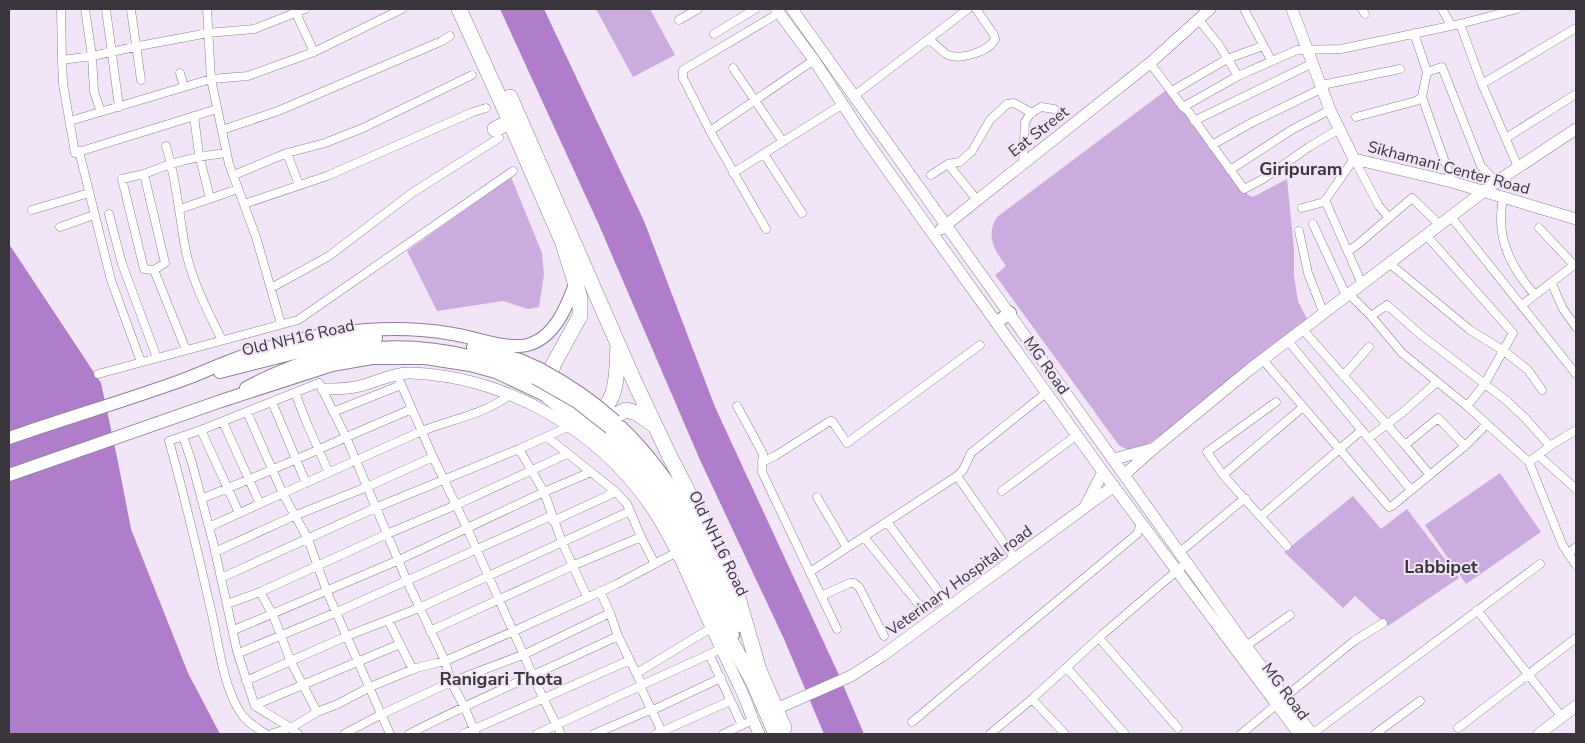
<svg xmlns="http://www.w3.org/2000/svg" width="1585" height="743" viewBox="0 0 1585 743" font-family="'Nunito Sans',sans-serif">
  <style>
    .green { fill: #ccabdf }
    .water { fill: #b07dcb }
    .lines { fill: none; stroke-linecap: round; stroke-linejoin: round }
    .street-casing { stroke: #8c8292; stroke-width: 9 }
    .secondary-casing { stroke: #8c8292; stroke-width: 12 }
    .primary-casing { stroke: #8c8292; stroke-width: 14 }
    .highway-casing { stroke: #8c8292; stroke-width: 16 }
    .street { stroke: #fff; stroke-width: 8 }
    .secondary { stroke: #fff; stroke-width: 11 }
    .primary { stroke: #fff; stroke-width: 12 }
    .highway { stroke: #fff; stroke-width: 15 }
    .primary-bridge-casing { stroke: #8c8292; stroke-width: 14; stroke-linecap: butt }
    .primary-bridge { stroke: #fff; stroke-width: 12 }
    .labels { text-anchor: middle; stroke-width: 4; stroke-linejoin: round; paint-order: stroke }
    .street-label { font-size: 16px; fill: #3b363d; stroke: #f1e5f7 }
    .neighbourhood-label { font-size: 18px; font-weight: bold; fill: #3b363d; stroke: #f1e5f7 }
  </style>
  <rect width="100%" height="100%" fill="#f1e5f7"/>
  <!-- green -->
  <path class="green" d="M596,9h54l25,46 -42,22z
    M1169,88l79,107 5,2 34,-18 7,70v27l4,25 10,20 -162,125c-12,3 -18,7 -28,-2l-123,-169 11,-9c-11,-15 -21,-30 -9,-49z
    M511,177l31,76 2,22 -5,32 -11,2 -25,-8 -66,10 -30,-60z
    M1500,473l41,59 -75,52 -41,-59z
    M1353,496l28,33 26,-20 52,69 -71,48 -33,-30 -12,12 -59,-56z"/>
  <!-- water -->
  <path class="water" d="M500,9h44l100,212 71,186 123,266 26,61h-40l-40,-95 -84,-179 -101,-235z
    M9,244l92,139 17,79 13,67 57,144 32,61h-211z"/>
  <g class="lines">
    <!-- street casing -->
    <g class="street-casing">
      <path id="street" d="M61,9l1,51
        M85,9l7,47 2,36 7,20
        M106,9l13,98
        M207,9l4,70 18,85 27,73 25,87
        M1244,9l27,51
        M1362,9l3,5
        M1442,9l9,16
        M131,10l10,70
        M1198,19l21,26 19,31
        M679,20l19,-11
        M1460,24l22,60
        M1414,33l13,39
        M714,34l41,-25
        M929,39c6,5 12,12 19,16 12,5 41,-3 47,-16l-1,-4 -18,-26
        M314,52l88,-43
        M1150,63l33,44 5,4 56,78 19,-10 46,-32 30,-18
        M733,68l50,74
        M180,73l4,14
        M1322,85l78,-16
        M1172,91l55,-32 36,-13
        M854,96l114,-87
        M1422,97l30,85
        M1183,107l55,-31 59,-26 44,-1 119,-25 57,-15
        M217,109l-142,44 -12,-69 -1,-24 30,-4 52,-11 64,-12 46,-4 51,-20
        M194,116l5,39 11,43
        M1356,117l60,-16 6,-4 5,-25 15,-5 39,99 15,16
        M70,121l141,-42 37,-3 66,-24 -20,-43
        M1194,121l119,-58
        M222,130l56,-19 164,-70 8,-5
        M710,131l104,-71
        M1506,138l70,-44
        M1212,145l39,-22 72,-35
        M166,146c11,35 13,70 20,106 7,31 22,60 36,88
        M79,151l32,129 30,82
        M287,153l12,32
        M764,154l38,59
        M1023,162l2,-40 5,-8 11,-7 13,2
        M948,164l29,36
        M1518,167l-36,-83 94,-56
        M1230,170l63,-41 37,-19
        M733,173l110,-69
        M144,174c28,-12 52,-18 82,-21
        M234,175l53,-22 38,-10 38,-15 109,-53
        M931,175l17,-11 12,-2 12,-11 18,-31 17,-16 7,-1 18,10
        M1503,197c-1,7 -2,15 -2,23 0,29 15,53 33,74
        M1325,200l37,84
        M244,204l83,-28 146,-64 13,-4
        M1302,208l22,-6 30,-43 25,47 10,12
        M180,209l58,-20
        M32,210l57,-17
        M109,214l13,50 35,94
        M1451,217l125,157
        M1313,224l32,69 4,1 22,22 31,37 65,53 62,56 34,84 13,19
        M60,227l34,-12
        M766,229l-56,-98 -27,-53v-8l96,-57
        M1299,231l9,42 16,41
        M1427,236l86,97 -29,52 -17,21
        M1348,251l9,-6 55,-47 28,27
        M1389,263l81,67 34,21 24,19 14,20
        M154,270l-10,-1 -22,-90 22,-5 21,89 -11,7 32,80
        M1552,284l11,25 13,18
        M271,288l58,-32 83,-63 87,-55
        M1522,305l52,-40 -35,-37
        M1371,316l16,-11 34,30 86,66 17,16 26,29
        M1303,330l102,115 25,30
        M1288,341l123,149
        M1263,360l126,147 3,-1 73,-60 22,-22
        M98,374l200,-54 215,-149
        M397,375l36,82 34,71 76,170 18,36
        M1343,376l26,-29
        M295,393l13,33 21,47
        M272,402l34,81
        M1276,402l-69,50 16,23 64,71
        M737,406l24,44 2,4 -1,18 75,157
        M247,412l36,82 25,45 19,53 63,142
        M333,412l68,-27
        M223,422l37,82
        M201,430l38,83
        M183,436l9,27 22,83 23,105 18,55 36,22 7,6
        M547,437l69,55 11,12 14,33 14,27
        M1369,438l34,-26 34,-30
        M1405,445l33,-27 27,28
        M519,449l25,43 18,50 25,55
        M1538,455l38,34
        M762,462l13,-6 55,-35h2l15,22 133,-98
        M1529,462l21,-16 26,-16
        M1223,475l80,-68
        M957,476l58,83
        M1002,491l75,-56
        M817,497l30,51
        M201,499c72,-28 141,-61 211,-90
        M1261,516l101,-86
        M553,521l63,-29
        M887,522l59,79
        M209,527c70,-32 140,-64 211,-95 31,-13 64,-17 91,-38
        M864,537l56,69 13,-2 10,-7
        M215,552l79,-36 73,-29 66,-30
        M1180,552l65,-54
        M1568,554l8,-7
        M810,572l147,-96 6,-6 8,-17 75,-60
        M221,578l154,-70 144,-59 51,-23
        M600,591l10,22 8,23 24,49 -2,1
        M260,592l13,23 18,47 26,50
        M821,596l29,-13h4l5,4 25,49
        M227,604l33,-12 127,-58 69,-29 111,-51
        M1477,610l85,107
        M388,620l25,50
        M234,630l165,-70 145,-68 47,-20
        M430,631l142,-65 69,-29
        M1099,638l79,90
        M1246,646l44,-31
        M239,653l98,-41 214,-96
        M709,654l33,71
        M1067,668l58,66
        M637,673l74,-45
        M246,681l101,-45 72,-28 211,-97
        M642,685l79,-36
        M1285,697l69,-56 29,-18
        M1032,699l33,35
        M255,705l145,-61
        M653,710l68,-32
        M912,722l225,-188 4,-10
        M1458,728l118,-90
        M273,733l18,-5 26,-16 21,-8 32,-17 46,-19 29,-7 69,-30 101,-46 62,-33
        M266,734c-9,-6 -20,-12 -26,-22 -18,-29 -21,-68 -29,-102 -13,-56 -26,-113 -42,-169l32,-11 118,-47 27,54 61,144 38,80 6,21 13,24 12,28
        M344,734l38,-20 69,-32 74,-28 85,-41
        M409,734c68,-35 139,-65 209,-98
        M463,734l167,-74
        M537,734l103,-48 23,48
        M594,734l58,-25
        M656,734l74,-33
        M723,734l30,-14
        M990,734l42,-35 71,-65 84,-72
        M1241,734l35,-29
        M1312,734l228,-170
        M1375,734l45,-33"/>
    </g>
    <!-- secondary casing -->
    <g class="secondary-casing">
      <path id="secondary" d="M776,9l38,51 48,74 53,75 188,263 196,262
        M792,9l454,637 66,88
        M1292,9l38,101 24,49 98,23 124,37
        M941,229l209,-166 60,-54
        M323,389c12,0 25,0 37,-3 15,-4 36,-14 51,-13 96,4 188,57 241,136 21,32 36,67 51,101 13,28 26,55 39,82 6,14 11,29 17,42
        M1114,459l37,-10
        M1124,475l29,-26 96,-79 247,-188 80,-53
        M1086,505l17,-33
        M776,709l75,-33 31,-20 232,-170
        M1539,734l37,-28"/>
    </g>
    <!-- primary casing -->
    <g class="primary-casing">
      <path id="primary" d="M997,322l13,-9
        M473,347l47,13 20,9
        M220,372l114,-29 42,-5
        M246,388c75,-40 145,-51 227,-31 21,5 42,11 62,21
        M621,427c61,59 86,122 119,199
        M610,428c23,23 44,46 61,74 26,41 44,88 62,133
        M9,438c59,-21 120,-38 179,-60 13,-5 26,-11 39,-16 43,-17 92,-29 139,-32 29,-2 59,-1 87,4 21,3 53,16 74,11 28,-7 40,-39 49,-63
        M9,475l212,-74 111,-36 40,-7h53l45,7 26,7 53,25"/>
    </g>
    <!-- highway casing -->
    <g class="highway-casing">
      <path id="highway" d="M459,9l42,92 62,142 17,55v18l-27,49 -5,24 1,8 51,39 32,30 25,30 20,34 32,73 44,78 23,53
        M510,97l125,286 34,72 54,105 13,31 23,79 25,58
        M495,129l15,-7
        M591,419c29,-16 25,-45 27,-73
        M604,428l10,-12 12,-6 11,3 17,12"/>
    </g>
    <!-- street -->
    <use href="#street" class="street"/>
    <!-- secondary -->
    <use href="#secondary" class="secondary"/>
    <!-- primary -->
    <use href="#primary" class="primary"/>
    <!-- highway -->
    <use href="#highway" class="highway"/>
    <!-- primary-bridge casing -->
    <g class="primary-bridge-casing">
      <path id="primary-bridge" d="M540,369c28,15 52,31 75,52
        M535,378l42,24 33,26"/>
    </g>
    <!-- primary-bridge -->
    <use href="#primary-bridge" class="primary-bridge"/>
  </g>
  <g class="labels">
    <!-- street labels -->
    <g class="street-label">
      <text transform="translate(1038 131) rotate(-38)" y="6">Eat Street</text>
      <text transform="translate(1449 167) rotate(15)" y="6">Sikhamani Center Road</text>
      <text transform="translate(298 337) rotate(-13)" y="6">Old NH16 Road</text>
      <text transform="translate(1047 365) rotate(55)" y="6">MG Road</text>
      <text transform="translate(719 543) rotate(64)" y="6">Old NH16 Road</text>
      <text transform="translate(959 580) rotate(-36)" y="6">Veterinary Hospital road</text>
      <text transform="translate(1286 691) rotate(53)" y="6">MG Road</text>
    </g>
    <!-- neighbourhood labels -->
    <g class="neighbourhood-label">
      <text x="1301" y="175">Giripuram</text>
      <text x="1441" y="573">Labbipet</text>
      <text x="501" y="685">Ranigari Thota</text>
    </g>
  </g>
  <!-- border -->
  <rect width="1585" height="743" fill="none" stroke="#3b363d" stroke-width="20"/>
</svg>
